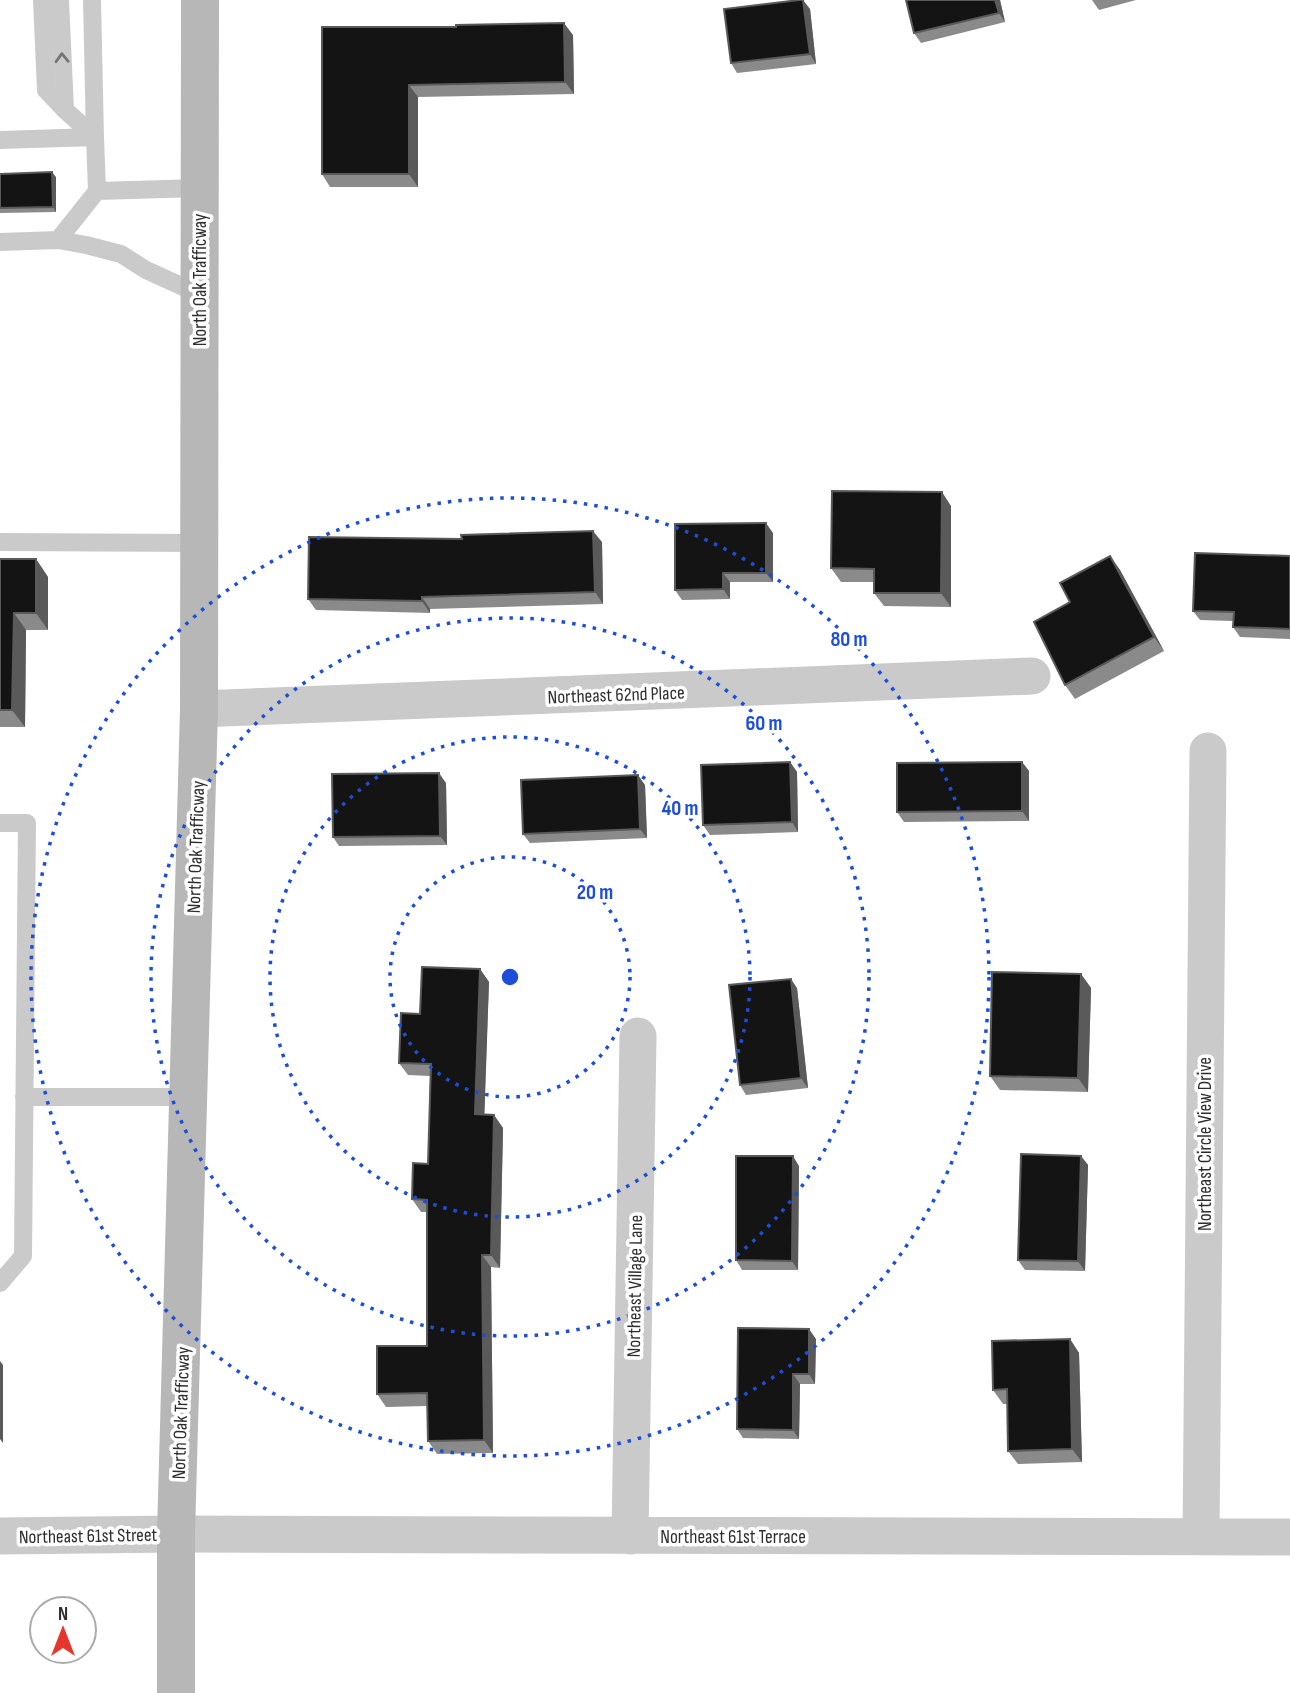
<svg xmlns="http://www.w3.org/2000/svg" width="1290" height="1693" viewBox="0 0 1290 1693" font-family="'Sofia Sans Condensed',sans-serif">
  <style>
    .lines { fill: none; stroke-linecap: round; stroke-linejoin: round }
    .lane { stroke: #cacaca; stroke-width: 18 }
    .street { stroke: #cacaca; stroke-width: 37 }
    .secondary { stroke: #b7b7b7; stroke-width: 38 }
    .wall { fill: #8a8a8a }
    .shaded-wall { fill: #5a5a5a }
    .building { fill: #141414; stroke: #5a5a5a; stroke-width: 2 }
    .oneway { stroke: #747474 }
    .ring { fill: none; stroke: #1d4ed8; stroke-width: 3.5; stroke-dasharray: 3.5 7 }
    .labels { text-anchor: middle; stroke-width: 7; stroke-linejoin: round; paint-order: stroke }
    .street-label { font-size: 19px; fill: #2d2d2d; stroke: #fff }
    .centre { fill: #1d4ed8; stroke: #fff; stroke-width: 3.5 }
    .ring-label { font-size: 21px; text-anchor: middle; font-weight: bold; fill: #1d4ed8; stroke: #fff; stroke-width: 7; stroke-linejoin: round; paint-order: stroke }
  </style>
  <rect width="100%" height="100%" fill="#fff"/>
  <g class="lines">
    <!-- lane -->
    <path class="lane" d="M42,0l4,90 19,20
      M60,0l5,110 30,27
      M92,0l3,137
      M0,140l95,-3 2,54 103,-3
      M58,240l39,-49
      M0,242l58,-2 28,5 35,9 25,16 53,24
      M0,542l199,1
      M0,823h27l-4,433 -23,27
      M24,1097h164"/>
    <!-- street -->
    <path class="street" d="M199,709l833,-33
      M0,1536l176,-2 1114,3
      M630,1536l8,-500
      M1201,1537l7,-786"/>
    <!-- secondary -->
    <path class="secondary" d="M176,1693v-159l23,-825 1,-709"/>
  </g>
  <!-- wall -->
  <path class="wall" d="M906,0h94l5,22 -84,21 -7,-10z
    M1092,0h44l-37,10z
    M810,9l6,55 -79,9 -6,-10z
    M322,27l251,8 1,59 -156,3v90h-88l-8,-13z
    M0,174l56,3v35l-56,1z
    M951,506v101l-67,-1 -10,-13v-11h-33l-10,-14z
    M773,533v49h-43v17l-48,1 -7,-10z
    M602,542l1,62 -173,5v4l-114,-3 -8,-11z
    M1110,556l10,14 44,81 -89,48 -10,-14 5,-83z
    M1290,556v83l-50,-2 -7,-10v-6l-33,-1 -7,-9z
    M0,559h36l12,18v53h-22l-1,97h-25z
    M790,762l7,10 1,60 -88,3 -7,-10z
    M1022,762l7,9v50l-125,1 -7,-10z
    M446,783l1,62 -108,1 -6,-9z
    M645,785l2,53 -117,5 -7,-9z
    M480,969l9,13 -5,133h10l9,13 -3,140 -9,-1 2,186 -56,1 -9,-13 -1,-35 -41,1 -9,-13 50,-48v-134h-6l-9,-13 16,-35 2,-88 -22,-1 -9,-12 21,-49z
    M1081,974l10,14 -3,104 -88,-2 -10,-14z
    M797,988l11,100 -62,7 -6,-10z
    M1081,1156l7,9 -3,106 -60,-1 -7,-10z
    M799,1166l-1,104h-56l-6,-10z
    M816,1339l-1,45h-15l-1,55 -56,-1 -6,-9z
    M1070,1339l9,14 3,109 -64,2 -10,-13 -1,-47h-4l-10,-14z"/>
  <!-- shaded-wall -->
  <path class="shaded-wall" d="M803,0l7,9 6,55 -6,-10z
    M995,0h5l5,22 -6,-9z
    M564,23l9,12 1,59 -9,-12z
    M409,85l9,12v90l-9,-13z
    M52,172l4,5v35l-3,-5z
    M942,492l9,14v101l-10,-14z
    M766,523l7,10v49l-7,-9z
    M593,531l9,11 1,62 -8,-12z
    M1110,556l10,14 44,81 -10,-14z
    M36,559l12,18v53l-12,-17z
    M723,573l7,9v17l-7,-10z
    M422,597l8,12v4l-8,-12z
    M14,613l12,17 -1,97 -13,-17z
    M790,762l7,10 1,60 -6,-10z
    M1022,762l7,9v50l-7,-10z
    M439,773l7,10 1,62 -7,-9z
    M638,775l7,10 2,53 -7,-9z
    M480,969l9,13 -5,145 -9,-13z
    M1081,974l10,14 -3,104 -10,-14z
    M791,979l6,9 11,100 -7,-10z
    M494,1115l9,13 -3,140 -9,-13z
    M793,1156l6,10 -1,104 -6,-9z
    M1081,1156l7,9 -3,106 -7,-10z
    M482,1255l9,12 2,186 -9,-13z
    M809,1329l7,10 -1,45 -6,-10z
    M1070,1339l9,14 3,109 -10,-13z
    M0,1361l3,4v78l-3,-4z
    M793,1374l7,10 -1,55 -6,-9z"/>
  <!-- building -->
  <path class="building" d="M799,0h4l7,54 -79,9 -7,-54z
    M906,0h89l4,13 -85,20z
    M564,23l1,59 -156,3v89h-87v-147h134v-2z
    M52,172l1,35 -53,1v-34z
    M832,491l110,1 -1,101h-67v-24l-43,-1z
    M766,523v50h-43v16l-48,1v-66z
    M593,531l2,61 -173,5v4l-114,-2 1,-62 153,2 -1,-4z
    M1195,553l95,3v73l-57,-2 1,-15 -41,-1z
    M1110,556l44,81 -89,48 -31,-63 36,-20 -10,-19z
    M0,559h36v54h-22l-2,97h-12z
    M790,762l2,60 -89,3 -2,-60z
    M1022,762v49l-125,1v-49z
    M439,773l1,63 -107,1 -1,-63z
    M638,775l2,54 -117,5 -2,-54z
    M422,967l58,2 -5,145 19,1 -3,140h-9l2,185 -56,1 -1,-48 -50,1v-48h50v-146l-15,-1 1,-36 15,1 3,-100 -32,-1 2,-50 19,1z
    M992,972l89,2 -3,104 -88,-2z
    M791,979l10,99 -61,7 -11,-100z
    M1021,1154l60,2 -3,105 -60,-1z
    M736,1156h57l-1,105 -56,-1z
    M738,1328l71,1v45h-16v56l-56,-1z
    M1070,1339l2,110 -64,2 -1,-62 -14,1 -1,-49z"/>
  <!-- one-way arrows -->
  <defs><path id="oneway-chevron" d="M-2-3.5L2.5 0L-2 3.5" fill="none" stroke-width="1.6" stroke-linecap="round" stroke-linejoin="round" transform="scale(1.75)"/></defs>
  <use class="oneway" href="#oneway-chevron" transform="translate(62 58) rotate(-92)"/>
  <!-- distance rings -->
  <g class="ring">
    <circle cx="510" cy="977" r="120"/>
    <circle cx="510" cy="977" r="240"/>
    <circle cx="510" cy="977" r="359"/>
    <circle cx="510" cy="977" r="479"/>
  </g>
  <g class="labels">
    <!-- street labels -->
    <g class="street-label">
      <text transform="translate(199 280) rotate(-90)" y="7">North Oak Trafficway</text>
      <text transform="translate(616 694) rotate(-2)" y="7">Northeast 62nd Place</text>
      <text transform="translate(195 847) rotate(-88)" y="7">North Oak Trafficway</text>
      <text transform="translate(1204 1144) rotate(-90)" y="7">Northeast Circle View Drive</text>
      <text transform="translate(634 1286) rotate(-89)" y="7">Northeast Village Lane</text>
      <text transform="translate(180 1413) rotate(-88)" y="7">North Oak Trafficway</text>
      <text transform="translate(88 1535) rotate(-1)" y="7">Northeast 61st Street</text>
      <text x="733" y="1543">Northeast 61st Terrace</text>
    </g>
  </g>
  <circle cx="510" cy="977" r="10" class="centre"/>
  <g class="ring-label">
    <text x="849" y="646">80 m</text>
    <text x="764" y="730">60 m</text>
    <text x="680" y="815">40 m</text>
    <text x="595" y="899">20 m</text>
  </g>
  <!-- north arrow -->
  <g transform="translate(63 1630)"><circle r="33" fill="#ffffff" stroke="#ababab" stroke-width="2"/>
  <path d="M0-5L12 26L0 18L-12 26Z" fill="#e6352d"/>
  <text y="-10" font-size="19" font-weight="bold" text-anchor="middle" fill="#2d2d2d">N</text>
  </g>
</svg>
